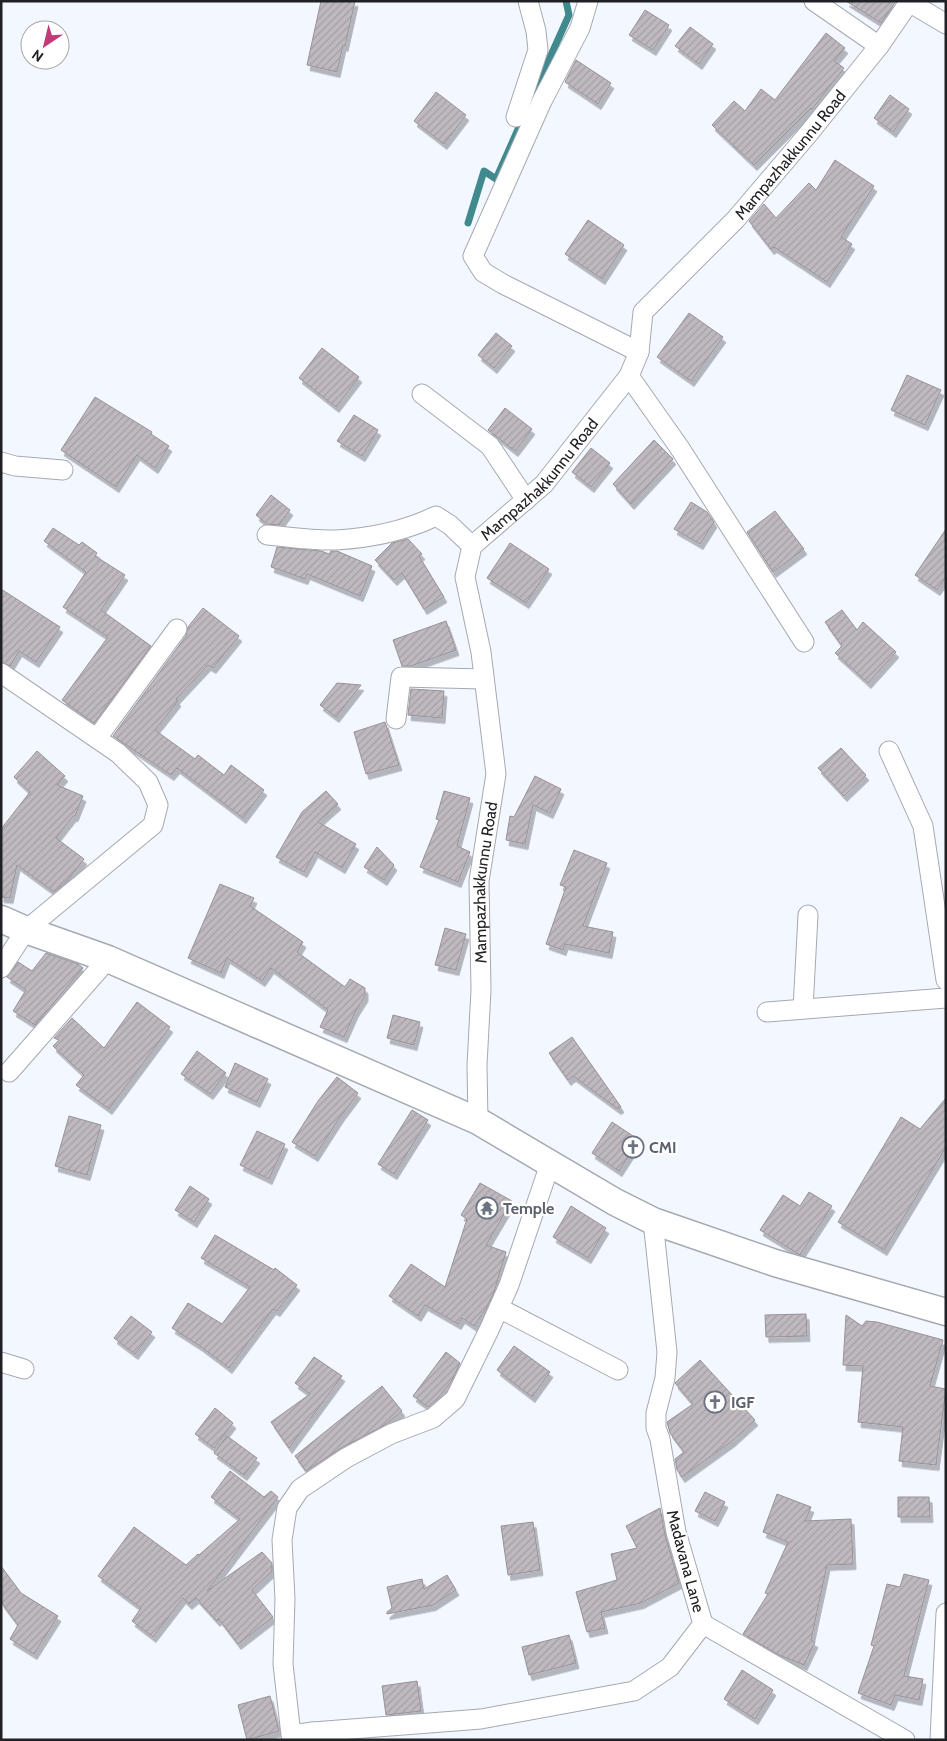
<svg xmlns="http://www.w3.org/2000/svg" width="947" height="1741" viewBox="0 0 947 1741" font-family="Cabin,sans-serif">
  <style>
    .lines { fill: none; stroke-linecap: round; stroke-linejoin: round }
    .stream { stroke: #408a8d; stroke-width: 7 }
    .building { fill: url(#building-hatch); stroke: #989198; filter: url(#shadow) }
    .street-casing { stroke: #a5a9b1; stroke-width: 21 }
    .secondary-casing { stroke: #a5a9b1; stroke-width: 29 }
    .street { stroke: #fff; stroke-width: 19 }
    .secondary { stroke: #fff; stroke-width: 26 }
    .labels { text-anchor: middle; stroke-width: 4.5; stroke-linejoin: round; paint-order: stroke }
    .street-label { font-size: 16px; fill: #202124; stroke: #fff }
    .worship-label { font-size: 16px; font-weight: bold; fill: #5b616d; stroke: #fff; text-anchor: start }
  </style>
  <defs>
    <pattern id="building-hatch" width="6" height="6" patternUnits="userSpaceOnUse" patternTransform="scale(1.25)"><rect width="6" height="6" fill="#bfb9bf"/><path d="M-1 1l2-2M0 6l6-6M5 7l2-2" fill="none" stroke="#a49fa4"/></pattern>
    <filter id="shadow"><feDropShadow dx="3" dy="5.5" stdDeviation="0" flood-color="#0004"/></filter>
  </defs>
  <rect width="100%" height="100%" fill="#f3f7ff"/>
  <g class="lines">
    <!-- stream -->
    <path class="stream" d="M530,102l39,-87 -3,-14
      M468,223l16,-52 12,8 27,-61"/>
  </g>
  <!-- building -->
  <path class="building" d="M321,1h34l-10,45 -2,-1 -6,27 -30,-7z
    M846,1h50l-15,22z
    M645,10l24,15 -16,25 -24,-15z
    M690,27l23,17 -14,20 -24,-18z
    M826,33l19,15 -11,13 10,7 -32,41 -1,-1 -57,57 -42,-40 22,-24 11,10 16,-22 14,11z
    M576,60l35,23 -13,21 -33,-22z
    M436,92l30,23 -22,29 -30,-23z
    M890,95l19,14 -16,23 -19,-14z
    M835,160l39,26 -33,51 11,7 -25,38 -53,-35 -3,2 -22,-28 15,-17 12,14 33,-35 7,7z
    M588,220l36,25 -22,34 -37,-25z
    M689,313l34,24 -32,44 -34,-24z
    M496,333l16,13 -18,22 -16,-13z
    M322,348l37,29 -23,30 -37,-29z
    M907,375l34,15 -16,35 -34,-15z
    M95,397l57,35 -1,2 18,12 -14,22 -18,-13 -21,32 -55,-37z
    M505,408l27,21 -17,22 -27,-21z
    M354,415l24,15 -16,26 -25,-15z
    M654,440l19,19 -42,45 -18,-20z
    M591,448l19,15 -19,24 -19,-15z
    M271,495l19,15 -11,15 -12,-1 -11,-9z
    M691,502l16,10 7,10 -14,22 -26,-15z
    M775,511l29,38 -31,23 -26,-40z
    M53,528l26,17 3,-3 15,11 -2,3 30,19 -24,35 50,36 -57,77 -32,-23 46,-63 -45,-30 23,-35 -42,-31z
    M946,529v48l-9,13 -22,-15z
    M408,539l14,15 -3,2 25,41 -20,12 -22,-36 -8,7 -19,-20 17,-17z
    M510,543l39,26 -23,34 -39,-25z
    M277,547l44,4 8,3 2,-3h6l35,15 -12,30 -53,-22 -2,5 -34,-12z
    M1,589l59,38 -24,35 -17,-11 -9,15 -9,-4z
    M203,608l36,28 -26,32 -5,-3 -32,34 2,2 -23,29 40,29 3,-4 26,20 7,-10 33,25 -21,28 -66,-50 -6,7 -58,-39 73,-100 2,-9z
    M842,610l15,20 6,-8 33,30 -28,31 -33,-30 7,-7 -17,-24z
    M446,621l10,29 -45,16h-9l-9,-26z
    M337,683l24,2 -25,32 -16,-12z
    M411,689l33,2 -2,27 -34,-3z
    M385,722l14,43 -33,9 -12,-42z
    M841,748l25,27 -22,21 -26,-28z
    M37,751l28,25 -8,9 26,11 -8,20h-2l-17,22 28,21 -17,22 -13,11 -37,-27 -7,33 -9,-1v-68l29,-37 -16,-15z
    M535,776l26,13 -11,24 -17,-8 -8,39 -19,-4 4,-24 4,1z
    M326,791l12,13 -20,18 38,22 -14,24 -27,-16 -11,20 -28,-15 26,-45z
    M444,791l26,7 -13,48 13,6 -12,30 -38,-15 19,-47 -3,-1z
    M377,847l17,18 -10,15 -20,-13z
    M574,850l33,13 -24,63 30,6 -4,21 -44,-9 -2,6 -17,-6 20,-57 -6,-2z
    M220,884l34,14 -4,8 53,36 -6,10 48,35 5,-8 15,9v8l-10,16 -11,25 -24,-10 8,-17 -57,-42 -9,13 -35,-23 -6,15 -33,-15z
    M445,928l21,6 -10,36 -21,-5z
    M46,953l32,11 5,4 -48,57 -22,-14 13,-21 -19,-13 11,-15 14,9z
    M137,1002l33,25 -61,82 -33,-24 8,-10 -31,-29 6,-6 -5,-2 18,-20 32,30z
    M393,1015l27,7 -6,23 -27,-7z
    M572,1037l49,70 -3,2 -45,-33 -5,4 -19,-27z
    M197,1051l29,22 -16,21 -29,-20z
    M235,1063l33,16 -11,23 -32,-15z
    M337,1077l21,16 -18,24 -25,39 -23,-14 26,-41z
    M946,1098v49l-62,103 -46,-28 63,-105 19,12z
    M412,1110l16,10 -34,54 -16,-10z
    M69,1116l32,9 -14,50 -32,-9z
    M612,1122l27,18 -20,31 -27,-18z
    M257,1131l28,13 -16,35 -29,-14z
    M480,1183l32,18 -26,44 20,7 -12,40 -7,15 -13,19 -12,-8 -4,6 -33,-19 -7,11 -29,-20 22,-32 34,23 22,-68 -6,-4z
    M190,1186l19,13 -15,23 -19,-12z
    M809,1192l23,14 -32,49 -40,-25 23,-35 17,11z
    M571,1206l35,22 -18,30 -35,-21z
    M215,1235l59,35 1,-2 22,17 -20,26 -4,-2 -44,59 -29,-22 -28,-18 16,-25 34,21 28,-37 -49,-29z
    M806,1314l1,22 -41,1 -1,-22z
    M846,1315l16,11 4,-5 11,1 66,18 -13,46 16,3 -10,76 -37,-4 4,-34 -45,-5 5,-56 -20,-1z
    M131,1316l21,16 -17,22 -21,-16z
    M514,1346l36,26 -18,25 -35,-27z
    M446,1352l14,11 -9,19 -13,16 -10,9 -15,-11z
    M314,1357l28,19 -53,72 -18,-26 39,-28 -15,-11z
    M700,1360l55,60 -23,21 -50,36 -5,-7 -2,-11 9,-7 -14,-19 -3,-11 26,-18 -18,-21z
    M382,1386l20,25 -17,14 -44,23 -35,23 -11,-15z
    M215,1408l18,15 -19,25 -19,-14z
    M227,1436l30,22 -13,17 -30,-22z
    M230,1471l34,26 7,-6 7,6 -71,94 55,-39 10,11v8l-20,19 21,27 -35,27 -19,-25 -2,2 -21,-23 -7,6 -6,-6 -30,39 -21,-16 9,-13 -43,-32 36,-49 52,38 12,-11 1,1 41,-36 -29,-22z
    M705,1492l20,10 -10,19 -20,-10z
    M777,1494l34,13 -6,14 46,-2 2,45 -26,1 -16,75 4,2 -11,23 -25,-10 -36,-21 25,-40 -3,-1 23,-51 -25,-10z
    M898,1497h31l1,20h-32z
    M660,1508l5,27 14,48 -38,20 -40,9 4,16 -18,4 -11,-40 41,-12 -6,-26 26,-6 -11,-22z
    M533,1522l7,48 -32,5 -7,-49z
    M1,1566l20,27 37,23 -24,38 -24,-15 8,-14 -17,-23z
    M904,1574l25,6 -25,96 19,3 -4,21 -24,-5 -4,10 -33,-12 16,-47 -3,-1 16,-61 13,3z
    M447,1575l9,15 -23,15 -46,9v-2l5,-4 -5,-21 35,-8 2,10z
    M569,1635l7,28 -47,12 -7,-28z
    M742,1670l31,20 -18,29 -31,-20z
    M417,1681l4,30 -35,4 -4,-29z
    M270,1696l9,35 -32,9 -9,-35z"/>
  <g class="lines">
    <!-- street casing -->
    <g class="street-casing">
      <g id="street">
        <path d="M588,1l-8,27 -38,73 -69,155 10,16 20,12 136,68"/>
        <path d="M814,1l65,45"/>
        <path d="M909,2l37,22"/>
        <path d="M516,117l22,-67 -2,-19 -8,-30"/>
        <path d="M629,376l50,71 125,195"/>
        <path d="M422,394l68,52 36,54"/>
        <path d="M1,462l14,4 48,4"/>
        <path d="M267,535c23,2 47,6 69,5 35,-2 69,-9 100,-24l14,9 22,21"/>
        <path d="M1,673l117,80 30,29 10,23 -5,20 -127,105 -25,38"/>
        <path d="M396,719l5,-42 83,2"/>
        <path d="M97,738l80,-109"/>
        <path d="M889,751l34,75 23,154"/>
        <path d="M803,1009l5,-94"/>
        <path d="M767,1012l179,-14"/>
        <path d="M9,1072l99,-113"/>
        <path id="s1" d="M478,1121l-1,-56 4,-75 -2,-109 17,-107 -15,-122 -16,-75 7,-31 72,-62 85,-108 10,-24 4,-40 93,-93 73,-86 70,-87 31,-45"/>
        <path d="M499,1308l119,62"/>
        <path d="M1,1362l23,7"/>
        <path d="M703,1624l202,116"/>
        <path d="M313,1732l-22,3 -8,-71 2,-65 -3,-59 5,-32 13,-19 46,-31 45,-24 42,-16 22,-19 34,-69 20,-45 41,-121"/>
        <path d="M315,1740l-2,-8 168,-13 153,-28 36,-24 33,-43 -27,-92 -16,-93 -4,-11v-15l9,-35 2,-26 -14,-131"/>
        <path d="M940,1740l6,-127"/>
      </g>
    </g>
    <!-- secondary casing -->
    <g class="secondary-casing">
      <path id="secondary" d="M1,919l25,11 82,29 370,162 137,81 38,19 122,42 171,49"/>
    </g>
    <!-- street -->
    <use href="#street" class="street"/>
    <!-- secondary -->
    <use href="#secondary" class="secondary"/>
  </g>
  <!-- icons -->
  <defs>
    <g id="church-ring" transform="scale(1.125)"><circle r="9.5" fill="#fff" stroke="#6b7280" stroke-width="1.5"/><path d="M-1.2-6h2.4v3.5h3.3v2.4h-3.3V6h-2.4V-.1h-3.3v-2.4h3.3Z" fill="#6b7280"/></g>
    <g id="temple-ring" transform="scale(1.125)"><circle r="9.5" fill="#fff" stroke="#6b7280" stroke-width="1.5"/><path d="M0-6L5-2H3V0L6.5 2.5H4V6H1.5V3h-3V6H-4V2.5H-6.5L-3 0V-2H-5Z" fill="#6b7280"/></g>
  </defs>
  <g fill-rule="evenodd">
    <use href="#church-ring" x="633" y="1147"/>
    <use href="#temple-ring" x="487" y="1208"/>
    <use href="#church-ring" x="715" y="1402"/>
  </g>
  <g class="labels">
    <!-- street labels -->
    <g class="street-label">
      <text dy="6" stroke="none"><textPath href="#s1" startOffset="1094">Mampazhakkunnu Road</textPath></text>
      <text dy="6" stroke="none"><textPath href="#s1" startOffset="675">Mampazhakkunnu Road</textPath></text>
      <text dy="6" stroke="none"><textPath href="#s1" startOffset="239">Mampazhakkunnu Road</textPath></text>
      <text transform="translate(686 1561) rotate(75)" y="6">Madavana Lane</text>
    </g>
    <!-- worship labels -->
    <g class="worship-label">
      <text x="649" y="1153">CMI</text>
      <text x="503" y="1214">Temple</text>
      <text x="731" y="1408">IGF</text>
    </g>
  </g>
  <!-- border -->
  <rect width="947" height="1741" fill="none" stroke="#202124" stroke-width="5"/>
  <!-- north arrow -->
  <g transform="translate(45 45) rotate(215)"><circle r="24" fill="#ffffff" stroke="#a6a6a7"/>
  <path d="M0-4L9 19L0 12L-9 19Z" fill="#c23a76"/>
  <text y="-8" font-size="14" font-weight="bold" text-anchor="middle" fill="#202124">N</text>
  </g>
</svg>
